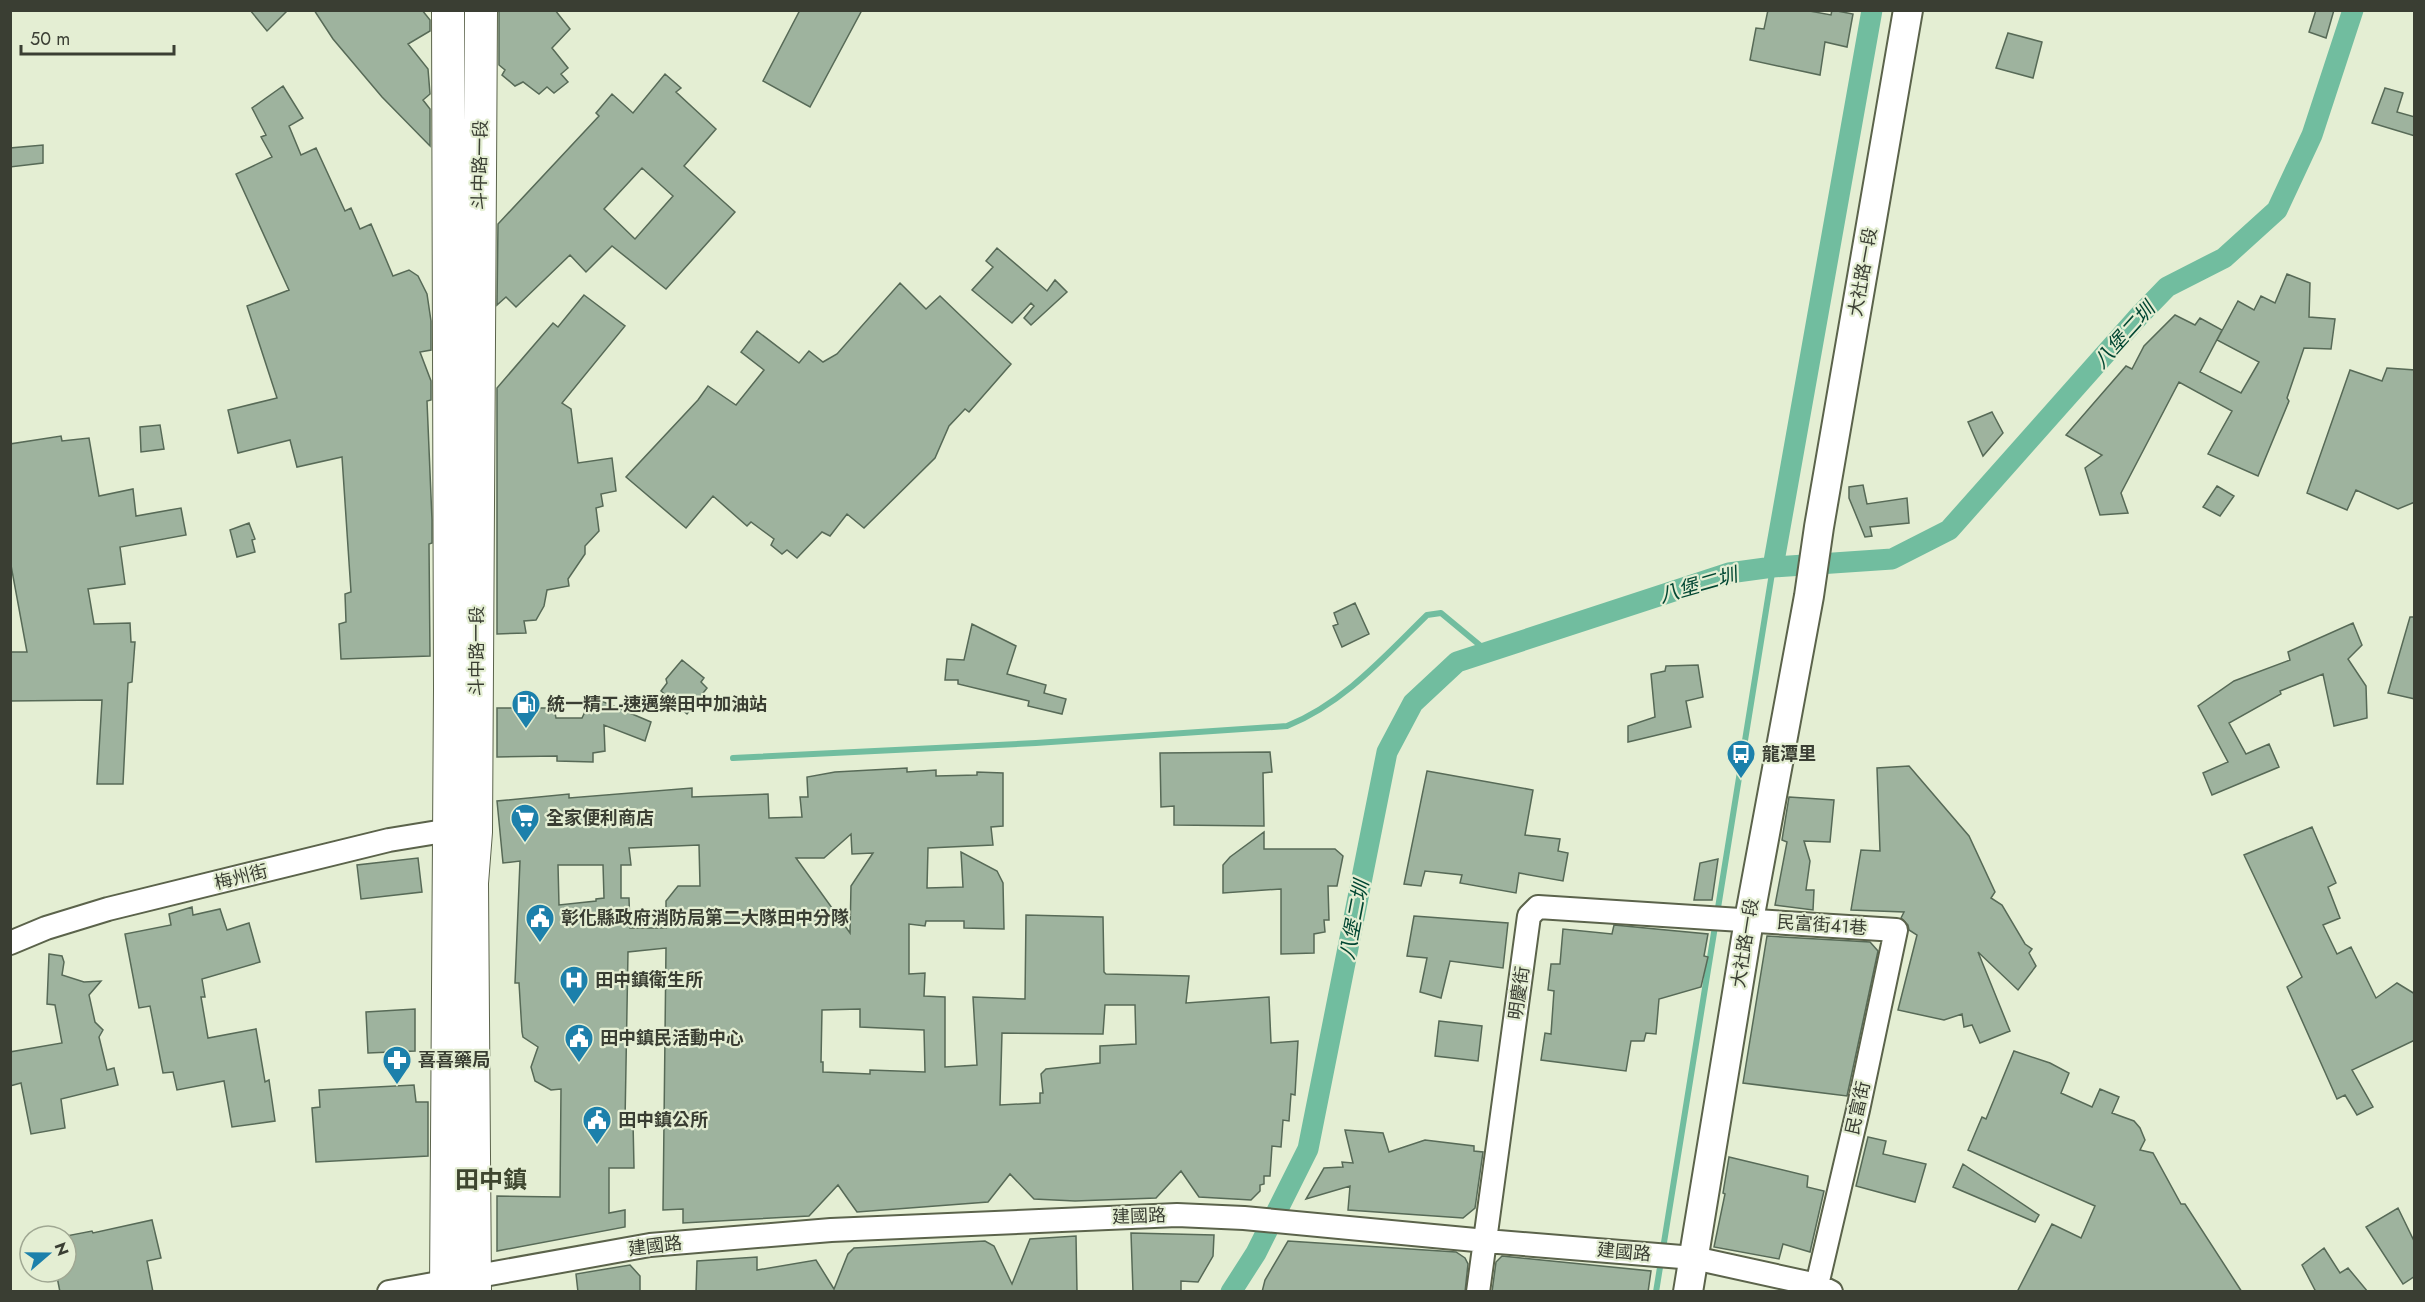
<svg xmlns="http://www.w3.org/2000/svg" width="2425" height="1302" viewBox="0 0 2425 1302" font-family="Jost,'Noto Sans TC',sans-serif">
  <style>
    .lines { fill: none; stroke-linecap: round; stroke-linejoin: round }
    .stream { stroke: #71bd9f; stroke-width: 6 }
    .canal { stroke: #71bd9f; stroke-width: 21 }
    .building { fill: #9eb39e; stroke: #576a57; stroke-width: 1.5; fill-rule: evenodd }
    .minor-casing { stroke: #5b634b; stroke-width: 26 }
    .tertiary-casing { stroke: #5b634b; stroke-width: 32 }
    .secondary-casing { stroke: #5b634b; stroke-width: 34 }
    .minor { stroke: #fff; stroke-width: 22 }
    .tertiary { stroke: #fff; stroke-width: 28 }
    .secondary { stroke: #fff; stroke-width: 32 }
    .labels { text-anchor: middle; stroke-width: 4.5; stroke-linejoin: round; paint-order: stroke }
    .street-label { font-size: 18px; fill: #3a3e33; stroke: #e4eed3 }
    .poi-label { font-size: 18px; font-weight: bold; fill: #3a3e33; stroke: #e4eed3; text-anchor: start }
    .water-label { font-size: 20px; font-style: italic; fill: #024733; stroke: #e4eed3 }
    .district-label { font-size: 24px; font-weight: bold; fill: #3e462f; stroke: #e4eed3 }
  </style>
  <rect width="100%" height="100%" fill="#e4eed3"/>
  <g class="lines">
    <!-- stream -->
    <path class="stream" d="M733,758l303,-15 251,-17c57,-23 97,-69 140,-111l14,-2 47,39
      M1656,1292l117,-725"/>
    <!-- canal -->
    <path class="canal" d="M1773,567l99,-557
      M1231,1292l25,-39 52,-104 79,-397 26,-49 44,-41 272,-89 44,-6 119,-8 57,-29 190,-214 28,-29 57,-29 53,-48 35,-75 41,-125"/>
  </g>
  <!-- building -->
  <path class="building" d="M250,10h38l-21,21z
    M314,10h108l8,10v11l-22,13 20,25 2,25 -7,6 7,9v37l-48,-49 -49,-58z
    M499,10h56l15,19 -18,19 16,20 -7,6 7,8 -14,11 -7,-6 -8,7 -16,-12 -8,4 -13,-11 3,-5 -6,-5z
    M800,10h62l-52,97 -47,-26z
    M1768,10h36l27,5 1,-5 21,4 -6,33 -22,-5 -5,33 -70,-15 6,-32 8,1z
    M2316,10h18l-8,28 -17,-6z
    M2008,33l34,9 -9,36 -37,-10z
    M665,74l16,14 -5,4 40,37 -32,37 51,46 -69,77 -54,-43 -26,26 -16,-17 -54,52 -10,-10 -9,8 1,-81 101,-108 -3,-3 16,-19 21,19zM642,168l31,28 -38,43 -31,-30z
    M283,86l20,32 -14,8 12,29 15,-7 29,63 6,-3 9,21 11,-5 22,52 16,-6 9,6 9,18 4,27v29l-11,2 11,29v19l-4,1 5,119v23l-3,1 1,112 -89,3 -2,-35 7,-2 -1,-28 6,-2 -9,-135 -45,10 -7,-27 -52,13 -10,-43 49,-12 -30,-92 42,-16 -53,-116 36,-17 -11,-20 5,-2 -14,-27z
    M2385,88l18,5 -6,19 18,5v19l-43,-13z
    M43,145v18l-33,4v-19z
    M997,248l50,43 8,-11 12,12 -36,33 -7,-7 10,-12 -3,-3 -19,20 -40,-33 21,-23 -7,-6z
    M2287,274l23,9 -1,34 26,2 -4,30 -27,-1 -17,50 2,3 -31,75 -50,-22 24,-43 -53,-29 -58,111 7,20 -28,2 -15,-47 17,-13 -36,-20 60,-69 6,3 12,-23 31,-31 20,10 5,-7 22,12 -22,42 41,21 18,-31 -42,-22 21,-39 16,9 7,-14 14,7z
    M900,283l26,26 14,-13 71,68 -42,48 -4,-3 -16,17 -14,32 -71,70 -17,-14 -17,22 -8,-4 -25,26 -10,-8 -5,4 -11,-9 3,-6 -23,-17 -4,4 -34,-30 -27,32 -60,-51 72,-77 10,-14 28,19 28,-35 -23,-18 16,-21 42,32 10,-12 14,11 14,-8z
    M584,295l41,31 -63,77 9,6 7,54 34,-5 4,33 -15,3 2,12 -7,2 3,23 -14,15v8l-17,25 1,7 -22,4 -3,16 -8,14 -12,1 2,12 -29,1v-246l56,-65 5,4z
    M2387,368l28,2v132l-17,7 -42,-19 -9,20 -40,-17 43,-123 32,11z
    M1992,412l11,21 -20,23 -15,-34z
    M160,425l4,24 -23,3 -1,-25z
    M61,436l1,5 27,-3 10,58 34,-7 3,27 45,-8 5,27 -66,12 5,37 -37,5 6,35 36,-1 1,19h4l-3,40 -4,1 -5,101h-26l5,-84 -92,1v-49h17l-17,-92v-116z
    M1863,485l4,19 40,-6 2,25 -39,4 2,9 -7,1 -16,-39v-11z
    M2217,486l17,10 -14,20 -17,-9z
    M249,523l6,16 -3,1 3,12 -18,5 -7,-27z
    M1355,603l14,31 -27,13 -9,-21 5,-2 -4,-11z
    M2410,617h5v82l-27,-6z
    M2353,623l9,22 -14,14 18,27 1,32 -33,8 -11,-52 -43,17 1,3 -52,29 17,31 23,-10 10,23 -67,28 -9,-22 25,-11 -30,-56 36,-25 56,-21 -2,-8z
    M972,624l44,22 -9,28 39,11 -2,8 22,6 -4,15 -34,-8 1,-5 -71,-17v-4h-13l2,-21 17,1z
    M682,660l22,18 -3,4 6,6 -20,26 -26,-23 6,-8 -1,-4z
    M1698,665l5,32 -17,4 5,26 -63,15v-16l27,-9 -4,-43 14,-3 1,-5z
    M592,697l59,25 -6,19 -41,-16 1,26 -12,2v9l-36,-1v-5l-60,1v-49h57l2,10h26z
    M1270,752l2,20 -9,1 1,53 -90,-1v-19l-13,1 -1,-54z
    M1909,766l60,70 26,56 -4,6 11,7 23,39 7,5 -3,4 7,13 -18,24 -40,-38 32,79 -30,12 -8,-18 -8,2 -2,-13 -18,6 -46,-10 19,-75 -8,-5 -1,-5 -7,-7 3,-6 -53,-2 10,-60 19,1 -3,-83z
    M907,768v4l29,-2v6l41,-1v-3l26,1v53l-12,1 2,18 -65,3 -1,40 36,-1 -2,-35 36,19 6,12 1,46 -40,-1v-7h-38l-1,5 -16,-2v50l16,-1 -1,23 21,1v70l32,-2 -4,-68 52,2 1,-84 77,2 1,55 2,2 83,2 -3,27 83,-6 2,46 27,-2 -3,54 -4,-1 -2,27 -6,-1 -2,27 -9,-1 -2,30h-6v8l-4,1v6l-9,9 -52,-3 -18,-26 -25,27 -81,3 -41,-2 -24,-25 -22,28 -131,10 -19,-27 -29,31 -126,7v-14l-20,1 3,-262 -38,4 -3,170h8l1,46h-25v45l16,-3v17l-128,24v-55l63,1 1,-108 -10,1 -16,-9 -4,-14 7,-20 -15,-10 -1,-5 -3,-49h-4l5,-122 -17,2 -6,-62 72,-7v4l123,-10v9l76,-3 1,24 33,-1 -2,-20h8l-1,-20 28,-5zM851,834l1,20 21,-1 -22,33 -1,47 -54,-75h28zM699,845l1,41h-22l-12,15v27h-36l-1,-30h-8v-33h10l-2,-17zM558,865h45l1,33 -8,1v2l-37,4zM1105,1005h30l1,39 -36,2v17l-54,6 -5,5 2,19h-3v10l-40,2 2,-72 101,1zM860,1009v18l64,3 1,42 -55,-2v4l-47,-2v-10h-2l1,-52z
    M1427,771l106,19 -8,45 35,4 -2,12 10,2 -5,28 -44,-8 -3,20 -56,-10 2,-8 -37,-4 -4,15 -17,-2z
    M1789,797l45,3 -4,42 -26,-1 6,20 -4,29h8l-1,20 -38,-5 12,-63 -5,-2z
    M2312,827l24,56 -8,4 12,31 -17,7 14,29 14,-7 25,51 21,-15 18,11v46l-63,30 21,37 -16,8 -12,-20 -8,4 -50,-112 15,-10 -58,-122z
    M1264,832v17h71l8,7 -6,30h-9l1,34h-5l1,12 -11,2v19l-33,1v-65l-58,4v-28l7,-8z
    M418,858l4,34 -61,7 -4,-34z
    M1718,859l-6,41h-18l6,-37z
    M192,907l1,8 27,-6 7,21 22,-7 11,39 -58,17 3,18h-4l7,41 48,-9 9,53 4,-2 6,41 -43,6 -8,-46 -47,9 -4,-18 -10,1 -13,-67 -11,2 -14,-74 46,-9 -2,-11z
    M1414,916l94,7 -5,45 -53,-7 -9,37 -21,-6 7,-34 -20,-2z
    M1614,925l94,9 -4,22 4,1 -7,30 -42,12 -3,35 -10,-1 -2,8h-13l-5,30 -85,-11 4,-27 6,1 3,-43 -6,-1 3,-26h9l3,-35 49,5z
    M1767,936l103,6 8,9 -31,145 -104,-13z
    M49,954l13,2 2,6 -2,13 22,7 17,-1 -12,14 6,27 8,8 -4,7 8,33 7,-2 4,17 -57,14 4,29 -34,6 -10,-51 -11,3v-34l52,-9 -7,-38 -8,-1z
    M415,1009v42l-47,2 -2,-41z
    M1439,1021l43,5 -4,35 -43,-5z
    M2014,1051l36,12 19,10 -8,20 31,14 8,-18 19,8 -7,16 22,8 6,7 5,12 -5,10 13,3 28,51h4l57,88h-225l35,-68 29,14 14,-32 -127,-56 14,-33 4,2z
    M414,1085l2,17h12v54l-112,6 -4,-54 8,-1 -1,-17z
    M1345,1130l38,3 6,19 36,-12 49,6v5l9,1 -8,56 -12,10 -115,-8 2,-24 -44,13 18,-31 19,-1 -1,-5 11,1z
    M1868,1137l18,4 -3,13 43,10 -11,38 -59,-16z
    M1729,1157l79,19 -1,11 17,4 -14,61 -27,-8 -4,15 -65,-12 11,-53 -2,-1z
    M1963,1164l76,51 -4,7 -82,-35z
    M2398,1208l17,35v33l-12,8 -37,-57z
    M152,1220l9,38 -14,3 6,31h-93l-4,-20h10v-36l26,-5 1,2z
    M1131,1233l83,2 -1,21 -15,26 -17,-1v11h-48z
    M1076,1236l1,56h-381l1,-31 60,-4v13l59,-10 18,29 14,-35 6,-6 131,-7 9,5 18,38 18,-45z
    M1288,1241l168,11 9,6 3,6 -3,28h-203l3,-12z
    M2324,1248l16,25 8,-5 20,24h-52l-14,-27z
    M1502,1256l149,15 -3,21h-156l4,-30z
    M630,1265l10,11v16h-62l-2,-18z"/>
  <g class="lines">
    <!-- minor casing -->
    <g class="minor-casing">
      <path id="minor" d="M10,943l36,-15 62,-19 281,-69 61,-10 12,1
        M389,1292l261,-47 181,-15 346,-15 67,3 242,23 208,17 123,27 14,7
        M1478,1292l51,-376 9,-9 358,23 -38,180 -41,175"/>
    </g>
    <!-- tertiary casing -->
    <g class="tertiary-casing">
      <path id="tertiary" d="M1688,1292l61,-372 60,-324 10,-69 89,-517"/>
    </g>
    <!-- secondary casing -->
    <g class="secondary-casing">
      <path id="secondary" d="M446,1292l4,-603 -2,-679
        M475,1292l-3,-409 4,-51 5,-822"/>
    </g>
    <!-- minor -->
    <use href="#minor" class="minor"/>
    <!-- tertiary -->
    <use href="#tertiary" class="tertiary"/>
    <!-- secondary -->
    <use href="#secondary" class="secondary"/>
  </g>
  <!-- icons -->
  <defs>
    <g id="fuel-pin" transform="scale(1.5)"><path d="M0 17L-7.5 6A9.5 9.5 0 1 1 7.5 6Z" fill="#1c80ab" stroke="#e4eed3"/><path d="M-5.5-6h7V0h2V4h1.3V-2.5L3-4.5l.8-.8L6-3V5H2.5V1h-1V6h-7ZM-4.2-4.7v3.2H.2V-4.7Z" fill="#fff"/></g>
    <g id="bus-pin" transform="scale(1.5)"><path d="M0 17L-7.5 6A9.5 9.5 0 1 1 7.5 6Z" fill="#1c80ab" stroke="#e4eed3"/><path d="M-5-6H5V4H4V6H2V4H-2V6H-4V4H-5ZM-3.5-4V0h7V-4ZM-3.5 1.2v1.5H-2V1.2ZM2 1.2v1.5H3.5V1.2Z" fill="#fff"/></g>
    <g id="supermarket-pin" transform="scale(1.5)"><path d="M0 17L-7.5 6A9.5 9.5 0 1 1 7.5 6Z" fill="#1c80ab" stroke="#e4eed3"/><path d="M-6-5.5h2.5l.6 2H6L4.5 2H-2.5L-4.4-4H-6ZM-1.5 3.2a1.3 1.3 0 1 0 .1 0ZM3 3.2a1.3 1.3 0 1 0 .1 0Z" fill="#fff"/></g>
    <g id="civic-pin" transform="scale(1.5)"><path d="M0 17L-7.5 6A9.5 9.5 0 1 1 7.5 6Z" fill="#1c80ab" stroke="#e4eed3"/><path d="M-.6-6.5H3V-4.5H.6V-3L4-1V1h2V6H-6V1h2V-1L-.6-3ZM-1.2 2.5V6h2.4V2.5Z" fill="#fff"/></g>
    <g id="hospital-pin" transform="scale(1.5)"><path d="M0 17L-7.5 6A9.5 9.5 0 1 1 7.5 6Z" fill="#1c80ab" stroke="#e4eed3"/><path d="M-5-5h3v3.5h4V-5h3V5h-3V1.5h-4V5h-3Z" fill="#fff"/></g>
    <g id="pharmacy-pin" transform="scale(1.5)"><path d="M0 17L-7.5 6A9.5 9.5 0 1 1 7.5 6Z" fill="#1c80ab" stroke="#e4eed3"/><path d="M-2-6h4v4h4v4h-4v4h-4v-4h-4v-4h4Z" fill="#fff"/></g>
  </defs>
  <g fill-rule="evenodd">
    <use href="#fuel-pin" x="526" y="704"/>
    <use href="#bus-pin" x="1741" y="754"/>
    <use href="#supermarket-pin" x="525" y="818"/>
    <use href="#civic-pin" x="540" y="918"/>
    <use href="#hospital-pin" x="574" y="980"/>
    <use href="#civic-pin" x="579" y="1038"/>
    <use href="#pharmacy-pin" x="397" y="1060"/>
    <use href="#civic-pin" x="597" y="1120"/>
  </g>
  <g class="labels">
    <!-- street labels -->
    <g class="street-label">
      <text transform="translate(480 165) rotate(-89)" y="6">斗中路一段</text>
      <text transform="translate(1863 272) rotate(-80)" y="6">大社路一段</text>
      <text transform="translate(477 651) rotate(-90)" y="6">斗中路一段</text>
      <text transform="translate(241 877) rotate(-14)" y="6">梅州街</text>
      <text transform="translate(1822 925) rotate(4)" y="6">民富街41巷</text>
      <text transform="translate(1745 943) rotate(-81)" y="6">大社路一段</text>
      <text transform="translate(1519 993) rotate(-82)" y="6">明慶街</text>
      <text transform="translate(1858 1108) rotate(-77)" y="6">民富街</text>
      <text transform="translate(1139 1216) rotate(-2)" y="6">建國路</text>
      <text transform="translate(655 1246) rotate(-7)" y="6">建國路</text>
      <text transform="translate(1624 1252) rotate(5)" y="6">建國路</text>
    </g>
    <!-- poi labels -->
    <g class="poi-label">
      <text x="547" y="710">統一精工-速邁樂田中加油站</text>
      <text x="1762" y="760">龍潭里</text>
      <text x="546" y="824">全家便利商店</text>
      <text x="561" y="924">彰化縣政府消防局第二大隊田中分隊</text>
      <text x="595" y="986">田中鎮衛生所</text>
      <text x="600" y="1044">田中鎮民活動中心</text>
      <text x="418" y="1066">喜喜藥局</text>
      <text x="618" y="1126">田中鎮公所</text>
    </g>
    <!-- water labels -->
    <g class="water-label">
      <text transform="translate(2124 335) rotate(-48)" y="7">八堡二圳</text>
      <text transform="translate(1698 585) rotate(-16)" y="7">八堡二圳</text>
      <text transform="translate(1354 920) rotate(-79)" y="7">八堡二圳</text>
    </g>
    <!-- district labels -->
    <g class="district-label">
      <text x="491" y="1188">田中鎮</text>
    </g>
  </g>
  <!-- border -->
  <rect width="2425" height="1302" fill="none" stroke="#3a3e33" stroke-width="24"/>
  <!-- north arrow -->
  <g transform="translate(48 1254) rotate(70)"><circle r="28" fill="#e4eed3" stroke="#a0a893" stroke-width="1.5"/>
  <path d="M0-4.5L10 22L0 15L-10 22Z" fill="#1c80ab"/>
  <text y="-9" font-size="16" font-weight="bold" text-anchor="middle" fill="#3a3e33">N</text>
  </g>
  <!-- scale -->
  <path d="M21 45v9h153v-9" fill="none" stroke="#3a3e33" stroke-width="3"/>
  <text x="30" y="45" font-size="18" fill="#3a3e33" stroke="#e4eed3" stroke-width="4.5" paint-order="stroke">50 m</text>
</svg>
